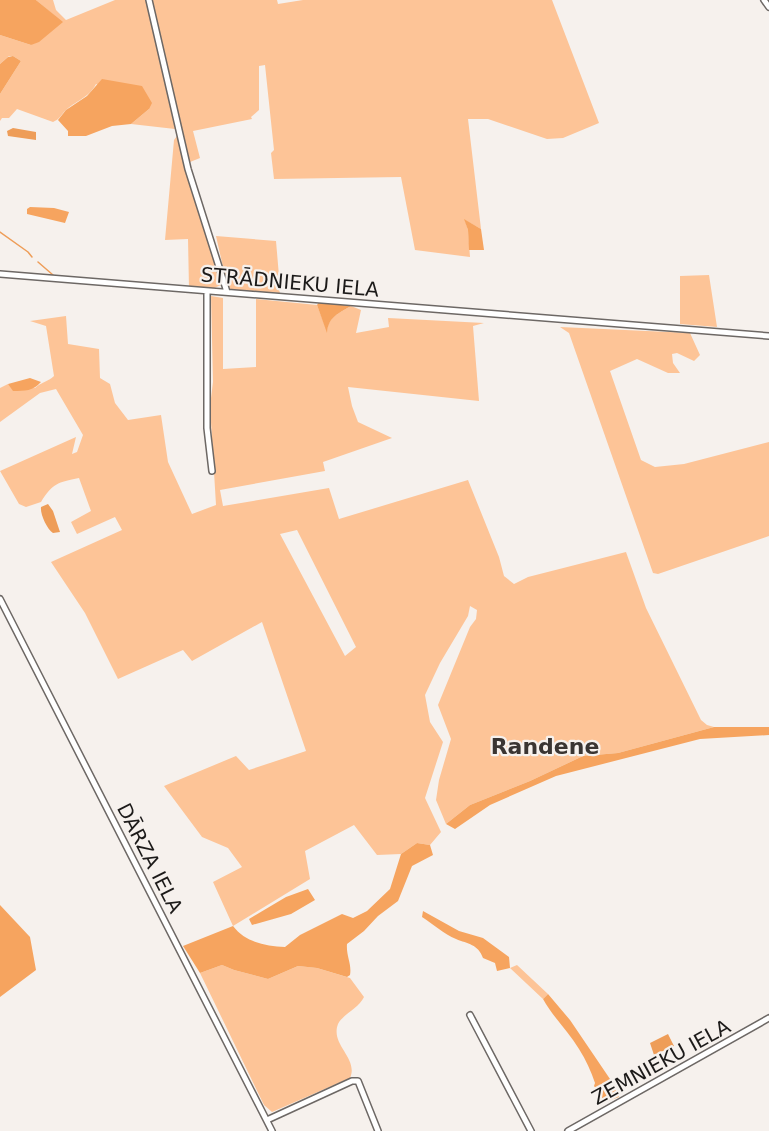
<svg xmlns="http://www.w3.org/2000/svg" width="769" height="1131" viewBox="0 0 769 1131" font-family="'DejaVu Sans',sans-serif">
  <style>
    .green { fill: #fdc497; fill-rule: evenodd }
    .forest { fill: #f6a45f }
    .water { fill: #ee9d58 }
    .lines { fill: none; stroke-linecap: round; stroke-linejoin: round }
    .stream { stroke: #ee9d58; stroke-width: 1.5 }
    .street-casing { stroke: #6d6865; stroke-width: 8 }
    .street { stroke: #fff; stroke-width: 5 }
    .labels { text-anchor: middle; stroke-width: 4.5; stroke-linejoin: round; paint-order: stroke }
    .street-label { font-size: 20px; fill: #1c1a19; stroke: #f6f1ed }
    .quarter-label { font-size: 22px; font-weight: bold; fill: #3a3532; stroke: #f6f1ed }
  </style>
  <rect width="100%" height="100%" fill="#f6f1ed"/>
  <!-- green -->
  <path class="green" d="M36,0h17l3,10 10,10 49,-20h31l29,129 -44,-5 18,-15 -53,-25c-7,14 -21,17 -31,27 -5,5 -5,8 -12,11l-36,-13 -8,9h-7l-2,3v-27l21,-33 -8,-5h-4l-9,8v-29l31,10 24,-29z
    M152,0h125l1,4 25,-4h249l47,123 -36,15 -16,1 -59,-20h-20l13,110 -16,-9 3,10 2,27 -55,-7 -14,-73 -127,2 -3,-26 3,-3 -9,-85 -6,1v44l-8,7 1,2 -59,12 7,27 -10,4z
    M177,136l43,141 1,8 -9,4 -23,-1 -1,-49 -23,1 9,-100z
    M216,236l60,5 3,35 -6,-1 -6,9h10l3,9 -49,-3 -5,-10z
    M709,275l8,52 -37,-3v-48z
    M211,296l12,2v71l33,-2v-68l61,6 10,26c1,-14 14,-19 24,-25l10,4 -5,23 33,-6 -1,-9 96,5 -11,3 6,75 -131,-14 4,19 6,16 34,16 -69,24 2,9 -105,19 3,16 106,-18 10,31 129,-39 31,77 5,19 10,8 14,-7 98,-25 20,56 55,112 6,5 7,2 -96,26 -35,3 -53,25 -60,24 -24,19 -10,-24 3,-20 12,-41 -13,-34 32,-78 6,-8 1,-9 -7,-4 -2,10 -28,47 -15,32 5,27 13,20 -18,56 16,34 -11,13 -13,-2 -16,11 -24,1 -23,-30 -49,26 5,28 -77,47 -20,-44 29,-15 -14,-19 -26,-11 -38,-51 72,-30 13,14 57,-19 -44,-129 -70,39 -9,-11 -65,29 -33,-66 -34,-51 71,-32 -7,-13 -38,17 -6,-12 20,-11 -12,-33c-21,4 -27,6 -38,24l-15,5 -7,-3 -19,-33 76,-34 -4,17 5,-2 6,-17 -27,-46 -16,4 -40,29v-34l8,-4 3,2 24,2c6,-6 13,-6 19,-12l-8,-50 -16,-5 36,-5 2,28 31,5 1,29 10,6 5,19 13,17 33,-5 7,47 24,52 24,-9 -6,-99 3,-24zM297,530l59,117 -11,9 -65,-122z
    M560,327l130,6 10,22 -6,6 -17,-8 -5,1 1,9 7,10h-12l-31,-14 -27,12 31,89 14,7 29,-3 85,-22v94l-111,38 -5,-1 -84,-240z
    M222,965l12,5 34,9 30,-13 19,2 33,10 14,19c-5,11 -21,17 -26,27 -8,21 21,34 12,54l-78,34 -8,-7 -64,-132z
    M517,965l31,29 -5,5 -33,-31z"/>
  <!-- forest -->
  <path class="forest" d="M0,0h36l27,22 -24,20 -8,3 -31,-10z
    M13,56l8,5 -21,33v-30l8,-7z
    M102,79l40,7 10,17 -3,6 -18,15 -19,2 -26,10h-18v-5l-10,-11 8,-10 21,-14z
    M30,207l24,1 15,4 -4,11 -38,-9v-5z
    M464,219l17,10 3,21h-15l-1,-20z
    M319,302h3l29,4c-12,7 -23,11 -24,27l-10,-28z
    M30,378l11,4c-8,9 -16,9 -28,9l-5,-7z
    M714,727h55v8l-69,4 -144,37 -66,29 -35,24 -9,-5 24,-19 60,-24 53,-25 35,-3z
    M417,843l13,2 3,10 -21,11 -14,35 -20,15 -14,15 -17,13c-1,12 5,20 3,31l-3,2 -30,-9 -19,-2 -30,13 -34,-9 -12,-5 -22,8 -17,-27 50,-20c12,16 32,20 52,21l15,-12 42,-21 11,4 14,-7 23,-22 11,-35z
    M308,889l7,11 -24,14 -39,11 -3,-6 37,-22z
    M0,905l30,32 6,33 -36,27z
    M423,911l36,20 24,7 26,19 1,11 -13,3 -2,-8 -12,-5c-5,-14 -15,-14 -27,-19 -12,-5 -23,-15 -34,-22z
    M548,994l22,26 40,59 9,18 -14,5 -11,-16 1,-3c-4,-12 -9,-23 -16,-34 -11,-18 -26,-32 -36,-50z"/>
  <!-- water -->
  <path class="water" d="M13,128l23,4v8l-28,-4 -1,-5z
    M48,504l5,7 7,21 -7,1c-6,-4 -13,-19 -12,-26z
    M668,1034l6,12 -20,9 -4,-12z"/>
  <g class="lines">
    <!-- stream -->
    <path class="stream" d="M0,232l28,20 4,5
      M38,262l15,13"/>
    <!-- street casing -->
    <g class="street-casing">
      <path id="street" d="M149,0l39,169 39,123
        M764,0l5,7
        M0,274l769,62
        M207,291v137l5,43
        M0,599l272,532
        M470,1015l61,116
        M267,1120l85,-39h6l20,50
        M568,1131l201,-113"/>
    </g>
    <!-- street -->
    <use href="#street" class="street"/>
  </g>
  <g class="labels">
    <!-- street labels -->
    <g class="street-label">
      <text transform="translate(290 282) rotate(5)" y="7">STRĀDNIEKU IELA</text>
      <text transform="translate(150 858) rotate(63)" y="7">DĀRZA IELA</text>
      <text transform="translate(661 1062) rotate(-29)" y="7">ZEMNIEKU IELA</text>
    </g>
    <!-- quarter labels -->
    <g class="quarter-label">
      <text x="545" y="754">Randene</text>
    </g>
  </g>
</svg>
